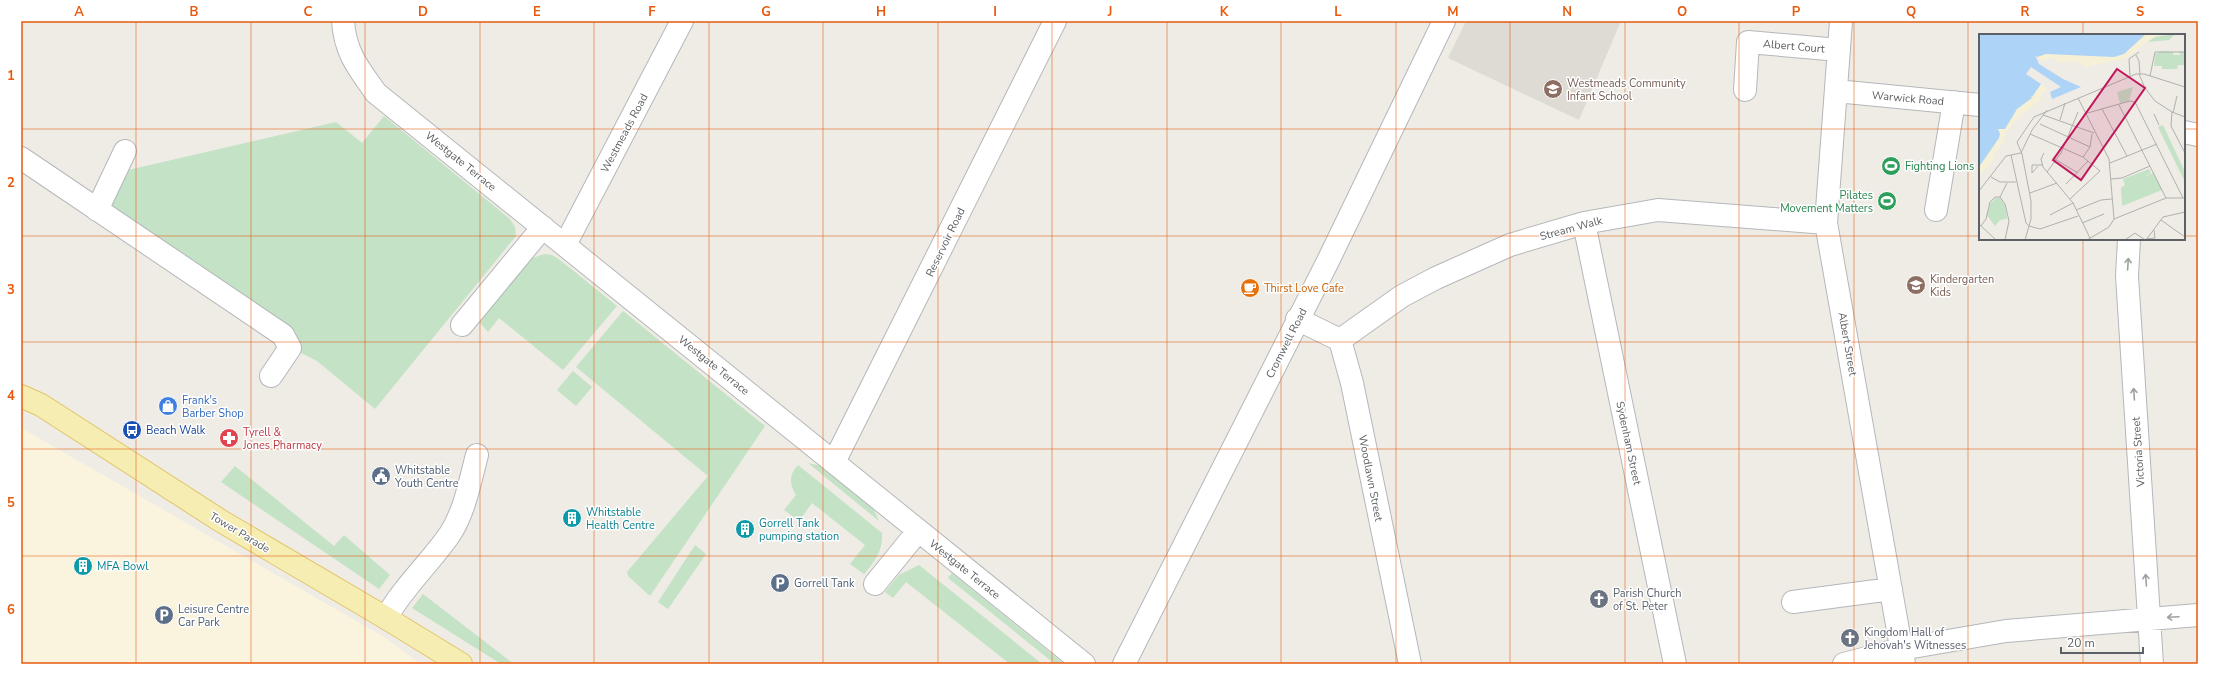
<svg xmlns="http://www.w3.org/2000/svg" width="2219" height="685" viewBox="0 0 2219 685" font-family="'Nunito Sans',sans-serif">
  <style>
    .commercial { fill: #faf4de }
    .education { fill: #dddbd4 }
    .green { fill: #c4e2c5 }
    .lines { fill: none; stroke-linecap: round; stroke-linejoin: round }
    .minor-casing { stroke: #b5b7ba; stroke-width: 24 }
    .major-casing { stroke: #e2c46a; stroke-width: 24 }
    .minor { stroke: #fff; stroke-width: 22 }
    .major { stroke: #f6edb2; stroke-width: 22 }
    .oneway { stroke: #9ea0a2 }
    .grid { fill: none; stroke: #e8590c; stroke-width: 1; stroke-opacity: 0.55 }
    .labels { text-anchor: middle; stroke-width: 3; stroke-linejoin: round; paint-order: stroke }
    .street-label { font-size: 11px; fill: #5d6064; stroke: #fff }
    .education-label { font-size: 11px; fill: #785e54; stroke: #fff; text-anchor: start }
    .leisure-label { font-size: 11px; fill: #27864d; stroke: #fff; text-anchor: start }
    .food-label { font-size: 11px; fill: #c56008; stroke: #fff; text-anchor: start }
    .shop-label { font-size: 11px; fill: #366cbe; stroke: #fff; text-anchor: start }
    .transit-label { font-size: 11px; fill: #164399; stroke: #fff; text-anchor: start }
    .health-label { font-size: 11px; fill: #be3a42; stroke: #fff; text-anchor: start }
    .service-label { font-size: 11px; fill: #4e5e75; stroke: #fff; text-anchor: start }
    .culture-label { font-size: 11px; fill: #0d838f; stroke: #fff; text-anchor: start }
    .worship-label { font-size: 11px; fill: #5b616d; stroke: #fff; text-anchor: start }
    .inset-road { fill: none; stroke: #b0b0ad; stroke-width: 1 }
    .view { fill: #c2185b; fill-opacity: 0.15; stroke: #c2185b; stroke-width: 2 }
    .inset-edge { fill: none; stroke: #5d6064; stroke-width: 2 }
    .neatline { fill: none; stroke: #e8590c; stroke-width: 1.5 }
    .grid-label { font-size: 13px; text-anchor: middle; font-weight: bold; fill: #e8590c }
  </style>
  <rect width="100%" height="100%" fill="#eeece5"/>
  <!-- commercial -->
  <path class="commercial" d="M21,430h4l359,207 37,27h-400z"/>
  <!-- education -->
  <path class="education" d="M1466,21h155l-42,99 -131,-62z"/>
  <!-- green -->
  <path class="green" d="M384,116l126,103 5,8 1,9 -141,173 -58,-48 -16,-8 -13,-26 -179,-120 15,-36 212,-49 26,21z
    M544,254l8,1 8,5 57,46 -54,64 -64,-52 -11,14 -8,-9 1,-5 49,-59z
    M623,311l142,115 -115,170 -22,-20 -1,-4 81,-96 -132,-109z
    M573,371l19,16 -16,19 -19,-16z
    M808,463l14,3 52,44 5,11z
    M798,465l84,68c1,18 -7,28 -18,41l-14,-10 15,-19 -53,-42 -13,18 -15,-11 12,-15c-7,-11 -7,-21 2,-30z
    M235,466l99,80 10,-11 46,40 -11,14 -158,-107z
    M695,545l11,9 -38,55 -10,-7z
    M919,565l122,98 -1,1h-30l-104,-82 -13,16 -8,-6 14,-17z
    M952,573l112,91h-9l-107,-86z
    M423,594l91,70h-13l-89,-56z"/>
  <g class="lines">
    <!-- minor casing -->
    <g class="minor-casing">
      <path id="minor" d="M343,21c2,31 15,47 33,72l708,571
        M1841,21l-15,202 78,441
        M1745,90l3,-48 91,8
        M1836,91l144,14
        M2184,132l14,3
        M21,158l262,177 7,13 -19,28
        M97,210l28,-59
        M1936,210l18,-108
        M1584,223l91,441
        M2129,239l-2,37 25,388
        M565,245l117,-224
        M1297,319l43,21 12,43 58,281
        M462,325l81,-98
        M1340,340l62,-44 34,-18 74,-33 74,-22 74,-13 168,13
        M834,462l221,-441
        M875,584l43,-53
        M1793,602l98,-13
        M386,618c17,-31 44,-55 64,-84 15,-23 20,-53 27,-79
        M1124,664l205,-405 115,-238
        M1844,664l57,-15 105,-18 192,-16"/>
    </g>
    <!-- major casing -->
    <g class="major-casing">
      <path id="major" d="M21,396l20,9 180,116 165,97 75,46"/>
    </g>
    <!-- minor -->
    <use href="#minor" class="minor"/>
    <!-- major -->
    <use href="#major" class="major"/>
  </g>
  <!-- one-way arrows -->
  <defs><path id="oneway-shaft" d="M-6 0H5M1.5-3L5.5 0L1.5 3" fill="none" stroke-width="1.6" stroke-linecap="round" stroke-linejoin="round"/></defs>
  <g class="oneway">
    <use href="#oneway-shaft" transform="translate(2128 264) rotate(-86)"/>
    <use href="#oneway-shaft" transform="translate(2134 394) rotate(-94)"/>
    <use href="#oneway-shaft" transform="translate(2146 580) rotate(-94)"/>
    <use href="#oneway-shaft" transform="translate(2173 617) rotate(177)"/>
  </g>
  <!-- grid -->
  <path class="grid" d="M136,21v643M251,21v643M365,21v643M480,21v643M594,21v643M709,21v643M823,21v643M938,21v643M1052,21v643M1167,21v643M1281,21v643M1396,21v643M1510,21v643M1625,21v643M1739,21v643M1854,21v643M1968,21v643M2083,21v14M21,129h1959M2184,129h14M21,236h1959M2184,236h14M2083,239v425M21,342h2177M21,449h2177M21,556h2177"/>
  <!-- icons -->
  <defs>
    <g id="school-disc" transform="scale(1)"><circle r="9.5" fill="#8d6e63" stroke="#fff"/><path d="M0-5L7-2L0 1L-7-2ZM-4 1L0 2.5L4 1V4Q0 6-4 4Z" fill="#fff"/></g>
    <g id="stadium-disc" transform="scale(1)"><circle r="9.5" fill="#2e9e5b" stroke="#fff"/><path d="M0-5a6.5 5 0 1 0 0 10a6.5 5 0 1 0 0-10ZM-3.5-1.8h7v3.6h-7Z" fill="#fff"/></g>
    <g id="cafe-disc" transform="scale(1)"><circle r="9.5" fill="#e8710a" stroke="#fff"/><path d="M-5.5-4.5H6V0H3Q3 3.5 0 3.5H-2.5Q-5.5 3.5-5.5 0ZM3-3.2v2h1.7v-2ZM-6 4.5H4V6H-6Z" fill="#fff"/></g>
    <g id="shop-disc" transform="scale(1)"><circle r="9.5" fill="#3f7fe0" stroke="#fff"/><path d="M-5-2.5h2.3a2.7 3.5 0 0 1 5.4 0H5L5.5 6h-11ZM-1.5-2.5h3a1.5 2.3 0 0 0-3 0Z" fill="#fff"/></g>
    <g id="bus-disc" transform="scale(1)"><circle r="9.5" fill="#1a4fb4" stroke="#fff"/><path d="M-5-6H5V4H4V6H2V4H-2V6H-4V4H-5ZM-3.5-4V0h7V-4ZM-3.5 1.2v1.5H-2V1.2ZM2 1.2v1.5H3.5V1.2Z" fill="#fff"/></g>
    <g id="pharmacy-disc" transform="scale(1)"><circle r="9.5" fill="#e0444e" stroke="#fff"/><path d="M-2-6h4v4h4v4h-4v4h-4v-4h-4v-4h4Z" fill="#fff"/></g>
    <g id="civic-disc" transform="scale(1)"><circle r="9.5" fill="#5c6f8a" stroke="#fff"/><path d="M-.6-6.5H3V-4.5H.6V-3L4-1V1h2V6H-6V1h2V-1L-.6-3ZM-1.2 2.5V6h2.4V2.5Z" fill="#fff"/></g>
    <g id="building-disc" transform="scale(1)"><circle r="9.5" fill="#0f9aa8" stroke="#fff"/><path d="M-4-6H4V6H1V3H-1V6H-4ZM-2.5-4.3h1.7v1.8h-1.7ZM.8-4.3h1.7v1.8H.8ZM-2.5-1h1.7V.8h-1.7ZM.8-1h1.7V.8H.8Z" fill="#fff"/></g>
    <g id="parking-disc" transform="scale(1)"><circle r="9.5" fill="#5c6f8a" stroke="#fff"/><path d="M-3.5-5.5H1a3.5 3.5 0 0 1 0 7H-1V5.5H-3.5ZM-1-3.4V-.6H.8a1.4 1.4 0 0 0 0-2.8Z" fill="#fff"/></g>
    <g id="church-disc" transform="scale(1)"><circle r="9.5" fill="#6b7280" stroke="#fff"/><path d="M-1.2-6h2.4v3.5h3.3v2.4h-3.3V6h-2.4V-.1h-3.3v-2.4h3.3Z" fill="#fff"/></g>
  </defs>
  <g fill-rule="evenodd">
    <use href="#school-disc" x="1553" y="89"/>
    <use href="#stadium-disc" x="1891" y="166"/>
    <use href="#stadium-disc" x="1887" y="201"/>
    <use href="#school-disc" x="1916" y="285"/>
    <use href="#cafe-disc" x="1250" y="288"/>
    <use href="#shop-disc" x="168" y="406"/>
    <use href="#bus-disc" x="132" y="430"/>
    <use href="#pharmacy-disc" x="229" y="438"/>
    <use href="#civic-disc" x="381" y="476"/>
    <use href="#building-disc" x="572" y="518"/>
    <use href="#building-disc" x="745" y="529"/>
    <use href="#building-disc" x="83" y="566"/>
    <use href="#parking-disc" x="780" y="583"/>
    <use href="#church-disc" x="1599" y="599"/>
    <use href="#parking-disc" x="164" y="615"/>
    <use href="#church-disc" x="1850" y="638"/>
  </g>
  <g class="labels">
    <!-- street labels -->
    <g class="street-label">
      <text transform="translate(1794 46) rotate(5)" y="4">Albert Court</text>
      <text transform="translate(1908 98) rotate(5)" y="4">Warwick Road</text>
      <text transform="translate(624 133) rotate(-62)" y="4">Westmeads Road</text>
      <text transform="translate(461 161) rotate(39)" y="4">Westgate Terrace</text>
      <text transform="translate(1571 228) rotate(-15)" y="4">Stream Walk</text>
      <text transform="translate(945 242) rotate(-64)" y="4">Reservoir Road</text>
      <text transform="translate(1286 343) rotate(-63)" y="4">Cromwell Road</text>
      <text transform="translate(1848 344) rotate(80)" y="4">Albert Street</text>
      <text transform="translate(714 365) rotate(39)" y="4">Westgate Terrace</text>
      <text transform="translate(1629 443) rotate(78)" y="4">Sydenham Street</text>
      <text transform="translate(2138 452) rotate(-94)" y="4">Victoria Street</text>
      <text transform="translate(1371 478) rotate(79)" y="4">Woodlawn Street</text>
      <text transform="translate(240 532) rotate(31)" y="4">Tower Parade</text>
      <text transform="translate(965 569) rotate(39)" y="4">Westgate Terrace</text>
    </g>
    <!-- education labels -->
    <g class="education-label">
      <text x="1567" y="87">Westmeads Community<tspan x="1567" dy="13">Infant School</tspan></text>
      <text x="1930" y="283">Kindergarten<tspan x="1930" dy="13">Kids</tspan></text>
    </g>
    <!-- leisure labels -->
    <g class="leisure-label">
      <text x="1905" y="170">Fighting Lions</text>
      <text x="1873" y="199" text-anchor="end">Pilates<tspan x="1873" dy="13">Movement Matters</tspan></text>
    </g>
    <!-- food labels -->
    <g class="food-label">
      <text x="1264" y="292">Thirst Love Cafe</text>
    </g>
    <!-- shop labels -->
    <g class="shop-label">
      <text x="182" y="404">Frank's<tspan x="182" dy="13">Barber Shop</tspan></text>
    </g>
    <!-- transit labels -->
    <g class="transit-label">
      <text x="146" y="434">Beach Walk</text>
    </g>
    <!-- health labels -->
    <g class="health-label">
      <text x="243" y="436">Tyrell &amp;<tspan x="243" dy="13">Jones Pharmacy</tspan></text>
    </g>
    <!-- service labels -->
    <g class="service-label">
      <text x="395" y="474">Whitstable<tspan x="395" dy="13">Youth Centre</tspan></text>
      <text x="794" y="587">Gorrell Tank</text>
      <text x="178" y="613">Leisure Centre<tspan x="178" dy="13">Car Park</tspan></text>
    </g>
    <!-- culture labels -->
    <g class="culture-label">
      <text x="586" y="516">Whitstable<tspan x="586" dy="13">Health Centre</tspan></text>
      <text x="759" y="527">Gorrell Tank<tspan x="759" dy="13">pumping station</tspan></text>
      <text x="97" y="570">MFA Bowl</text>
    </g>
    <!-- worship labels -->
    <g class="worship-label">
      <text x="1613" y="597">Parish Church<tspan x="1613" dy="13">of St. Peter</tspan></text>
      <text x="1864" y="636">Kingdom Hall of<tspan x="1864" dy="13">Jehovah's Witnesses</tspan></text>
    </g>
  </g>
  <!-- overview -->
  <g transform="translate(1979 34)">
    <rect width="206" height="206" fill="#eeece5"/>
    <path d="M196,0l-6,6 -21,2 7,-5zM183,17l11,1v3h8l-3,-4 6,1 1,13h-7l-1,4h-15v-3h-8l1,-12zM154,53l-4,14 -9,2 -3,-11zM184,91l22,47v10l-27,-55zM170,135l2,4 -7,4 9,-4 9,17 -40,16 -1,-18 4,-3 -2,-6zM16,164h5l5,7 2,14 -7,1 -5,6 -8,-11 3,-11z" fill="#c4e2c5"/>
    <path d="M159,0h27l-13,3 -25,21 -41,9 -9,-6 -18,2 -5,-5 -14,3 -4,-5zM59,48l8,5 1,3 -7,6 2,3 -23,18 -13,16 -2,4 1,3 -11,14v5l-15,18v-18l25,-40z" fill="#f6f0d7"/>
    <path d="M0,0h167l-22,20 -10,3 -68,-3 -9,3 -2,-2 4,9 24,15 18,8 -29,12 -2,-7 11,-5 -30,-20 -5,7 15,10 -9,13 -2,-1 2,2 -15,11 -12,20h-7l2,5 -1,4 -20,29z" fill="#add4f6"/>
    <path class="inset-road" d="M157,21l3,6 1,13M160,40l6,14 10,13 17,11 13,5M151,42l-1,-17 10,-7M171,42l5,-24h30M99,64l31,61 5,60 -5,8 -22,13M140,71l47,93M123,75l25,47M193,78l-1,14 14,27M194,79l4,-17M105,80l46,-13 5,1 48,96M175,80l5,11M64,81l51,18M81,86l5,-17M61,90l50,23M51,100l53,23 17,14 -30,28M42,119l11,-23 15,-20M65,119l-3,6 2,8 30,36 17,35M32,121l15,68 3,3M104,123l7,-10 2,-13M74,124l25,15M131,129l47,-19M59,132l-6,7v-8h10M68,138l14,-19 17,-41M12,143l9,5h16M132,145l11,-1 28,-12M87,150l22,-23M0,157l27,-35 15,-3M51,159l27,-10M21,163l7,-14M97,176l25,-10 11,-1M71,181l23,-12M135,185l52,-21h19M182,186l24,17M103,189l22,-9M0,190l17,16M2,192l5,-7 4,-17 5,-5h5l5,7 4,17 -4,19M50,192l11,3 38,-13M167,205l9,-1 -1,-8M46,206l6,-21v-18l-9,-47 -5,-12 17,-25 102,-43h8l41,13M146,206l10,-7 10,7M167,206l17,-23 22,-5"/>
    <path class="view" d="M138,35l28,19 -64,92 -28,-20z"/>
    <rect width="206" height="206" class="inset-edge"/>
  </g>
  <!-- border -->
  <rect width="2219" height="685" fill="none" stroke="#ffffff" stroke-width="44"/>
  <!-- scale -->
  <path d="M2061 647v6h82v-6" fill="none" stroke="#5d6064" stroke-width="2"/>
  <text x="2067" y="647" font-size="12" fill="#5d6064" stroke="#ffffff" stroke-width="3" paint-order="stroke">20 m</text>
  <rect x="22" y="22" width="2175" height="641" class="neatline"/>
  <g class="grid-label">
    <text x="79" y="16">A</text>
    <text x="194" y="16">B</text>
    <text x="308" y="16">C</text>
    <text x="423" y="16">D</text>
    <text x="537" y="16">E</text>
    <text x="652" y="16">F</text>
    <text x="766" y="16">G</text>
    <text x="881" y="16">H</text>
    <text x="995" y="16">I</text>
    <text x="1110" y="16">J</text>
    <text x="1224" y="16">K</text>
    <text x="1338" y="16">L</text>
    <text x="1453" y="16">M</text>
    <text x="1567" y="16">N</text>
    <text x="1682" y="16">O</text>
    <text x="1796" y="16">P</text>
    <text x="1911" y="16">Q</text>
    <text x="2025" y="16">R</text>
    <text x="2140" y="16">S</text>
    <text x="11" y="80">1</text>
    <text x="11" y="187">2</text>
    <text x="11" y="294">3</text>
    <text x="11" y="400">4</text>
    <text x="11" y="507">5</text>
    <text x="11" y="614">6</text>
  </g>
</svg>
